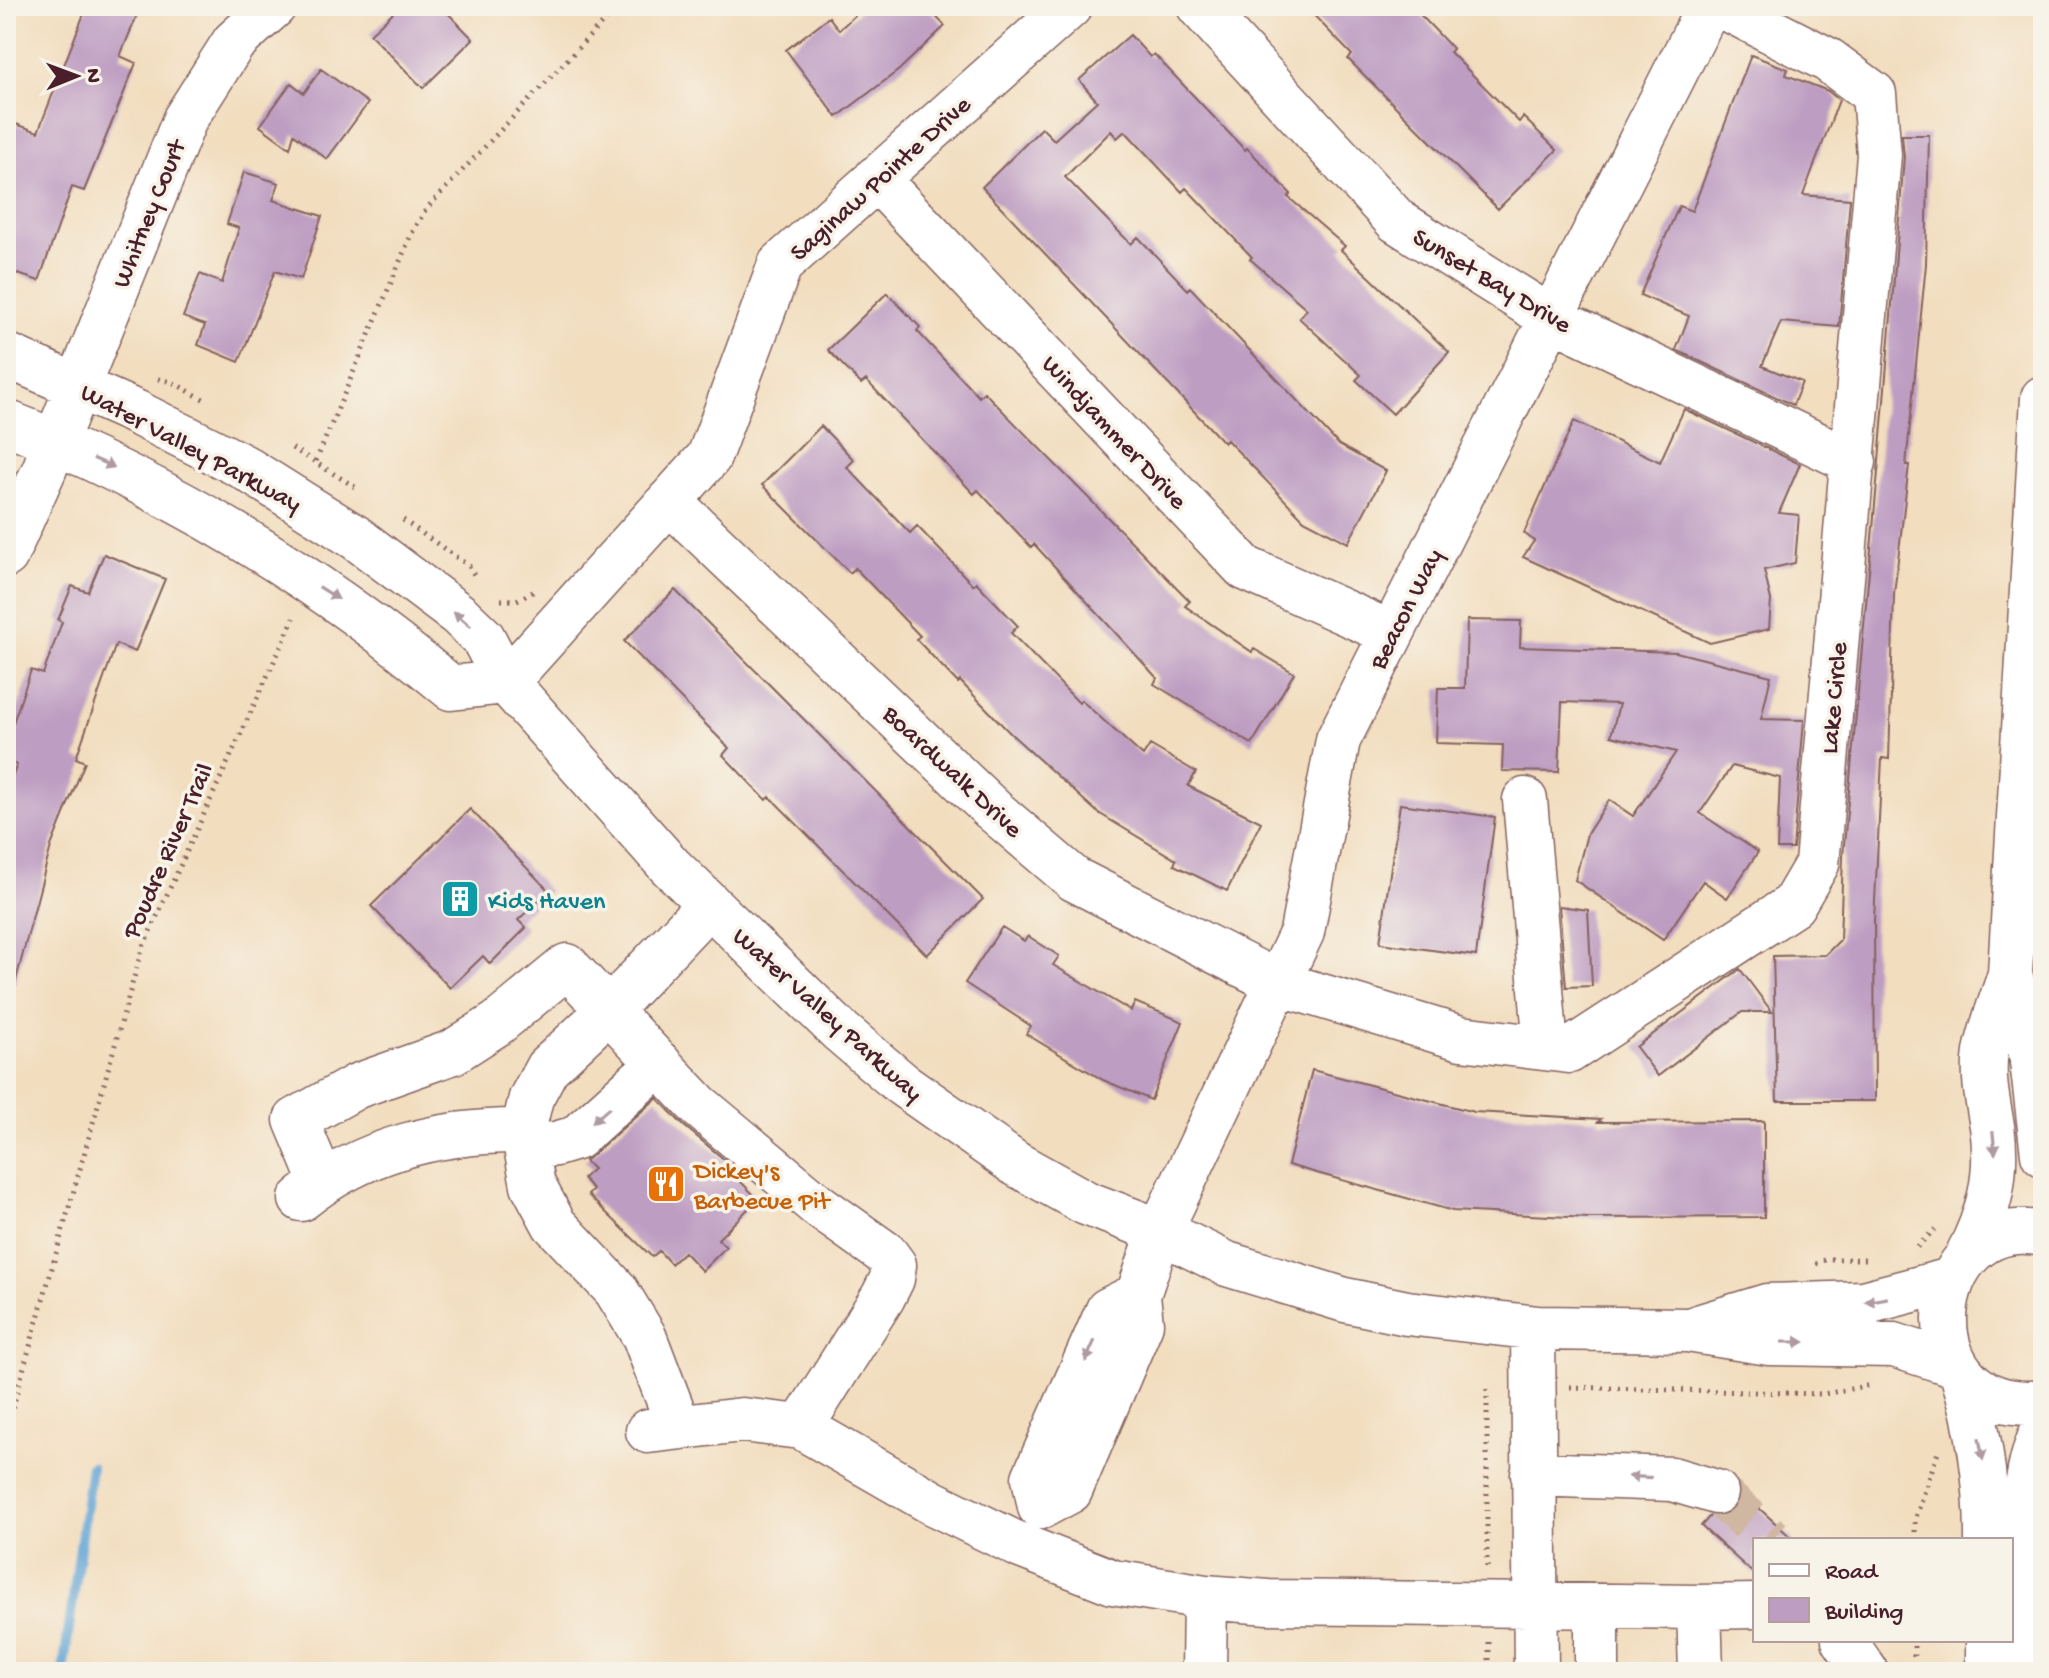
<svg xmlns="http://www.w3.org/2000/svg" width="2049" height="1678" viewBox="0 0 2049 1678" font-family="'Gochi Hand',sans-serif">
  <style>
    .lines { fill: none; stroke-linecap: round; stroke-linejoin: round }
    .stream { stroke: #60a5d5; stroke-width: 10 }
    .building { fill: #be9dc2 }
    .minor-tunnel { stroke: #d0b7a1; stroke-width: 44; stroke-dasharray: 44 22; stroke-linecap: butt }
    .minor-casing { stroke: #85625e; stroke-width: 47 }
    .path { stroke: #85625e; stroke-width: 5; stroke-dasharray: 2 6; stroke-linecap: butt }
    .minor { stroke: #fff; stroke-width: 44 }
    .oneway { fill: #ae9aa0 }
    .labels { text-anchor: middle; stroke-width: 7; stroke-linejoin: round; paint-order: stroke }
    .street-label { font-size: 26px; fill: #4a1f2b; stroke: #f7f3e8 }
    .culture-label { font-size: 26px; fill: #0d838f; stroke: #f7f3e8; text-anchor: start }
    .food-label { font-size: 26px; fill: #c56008; stroke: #f7f3e8; text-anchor: start }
  </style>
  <rect width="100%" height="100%" fill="#f7f3e8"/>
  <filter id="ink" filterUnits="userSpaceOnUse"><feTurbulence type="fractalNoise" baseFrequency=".0125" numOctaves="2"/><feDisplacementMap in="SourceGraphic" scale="16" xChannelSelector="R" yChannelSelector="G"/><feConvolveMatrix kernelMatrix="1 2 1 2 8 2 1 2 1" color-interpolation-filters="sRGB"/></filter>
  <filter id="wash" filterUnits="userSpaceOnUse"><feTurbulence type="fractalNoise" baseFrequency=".006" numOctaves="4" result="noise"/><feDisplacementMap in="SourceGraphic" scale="32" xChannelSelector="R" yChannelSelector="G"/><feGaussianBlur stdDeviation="1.8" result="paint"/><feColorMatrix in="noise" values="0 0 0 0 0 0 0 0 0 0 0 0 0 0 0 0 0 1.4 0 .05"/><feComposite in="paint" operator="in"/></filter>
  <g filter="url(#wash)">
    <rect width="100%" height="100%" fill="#f2ddbe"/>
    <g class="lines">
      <!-- stream -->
      <path class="stream" d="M63,1672l28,-205"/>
    </g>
    <g id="blocks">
      <!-- building -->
      <path class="building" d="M87,6h54l-21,50 16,7 -52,128 -12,-4 -33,94 -33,-11v-121l10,-25 22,8z
        M400,6h41l32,33 -50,49 -53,-54z
        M865,6h61l19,20 -46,44 -62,47 -51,-67 43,-33 10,13z
        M1305,6h107l41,43 -3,3 69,70 4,-5 34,33 -59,59 -150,-150 4,-4z
        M1130,35l20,22 4,-3 91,96 2,-2 44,46 -3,3 57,49 -4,4 108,102 -56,62 -37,-34 5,-5 -62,-57 8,-9 -57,-50 2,-2 -66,-69 -4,4 -57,-61 -8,7 -6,-7 -46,46 66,67 7,-7 50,53 2,-3 149,158 47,26 -38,72 -44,-23 -77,-80 -3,3 -242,-256 60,-59 12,12 43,-39 -18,-21z
        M1751,55l37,14 -2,6 42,16 11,9 -36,95 47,4 -11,128 -58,-5 -19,44 40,16 -9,23 -117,-55 13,-34 -49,-21 39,-89 13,5z
        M321,69l47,34 -41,56 -33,-25 -4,14 -30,-22 31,-43 13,10z
        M1902,135h27l-3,129 -20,201h3l-15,129 -5,165 -7,-1 -8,163 1,180h-98l-4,-145 52,-1 15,-15 3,-84 36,-395 25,-304z
        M244,172l35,11 -6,17 49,16 -21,63 -26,-8 -36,91 -41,-17 7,-20 -22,-8 17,-43 22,9 17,-55 -12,-4z
        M887,293l33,34 -3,4 62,66 5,-5 206,209 -5,5 67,46 2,-3 40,24 -42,71 -98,-60 3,-6 -123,-134 -3,3 -53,-57 -4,4 -108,-114 -5,4 -33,-34z
        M1684,409l116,55 -21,49 20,2 -4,48 -31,7 7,30 -2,29 -59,14 -187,-86 11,-16 -10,-8 50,-112 86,41z
        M821,426l33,34 -7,7 63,66 7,-7 56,59 3,-3 42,44 -7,7 68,70 2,-3 62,56 7,-11 46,27 -8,14 73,36 -34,69 -53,-26 2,-5 -79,-48 -87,-79 -50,-52 -2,2 -42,-44 4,-3 -65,-68 -5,5 -88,-88z
        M104,554l61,25 -30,73 -19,-8 -40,114 9,4 -34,84 -36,138 -9,-1v-191l11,-27 -11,-4v-41l7,3 18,-53 12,4 19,-52 -4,-2 14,-34 16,6z
        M675,590l308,309 -56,56 -157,-158 -4,3 -43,-45 6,-7 -105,-107z
        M1467,620l54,1 -1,26 156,5 95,24 -10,43 43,1 -11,129h-16l3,-71 -48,-12 -32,47 58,39 -31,46 -24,-17 -40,59 -88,-60 12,-46 22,-34 24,16 43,-64 -65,-16 8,-32 -57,-2 -3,70 -57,-1 1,-26 -67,-2 2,-55h27z
        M1400,804l95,13 -19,139 -96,-13z
        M470,809l79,82 -31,29 8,8 -36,36 -7,-8 -33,32 -79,-82z
        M1559,906l29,4 4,76 -26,1z
        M1002,927l22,14 4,-5 31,20 -6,9 78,46 4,-9 48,20 -32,78 -48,-20 -77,-46 5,-8 -66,-43z
        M1740,969l32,43h-30l-84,64 -22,-29z
        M1312,1070l162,42 127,7 -3,3 166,-1v96l-175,1 -136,-7 -165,-46z
        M657,1098l26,27 55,46 -4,4 24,24 -40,40 8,8 -24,24 -18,-19 -13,12 -12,-13 -7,6 -64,-62 5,-5 -10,-12 10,-9 -8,-8z
        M1740,1491l54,49h-39v35l-54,-49 9,-10h11l12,-5z"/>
    </g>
  </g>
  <g filter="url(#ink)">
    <use href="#blocks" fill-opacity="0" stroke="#85625e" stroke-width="2"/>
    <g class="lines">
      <!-- minor-tunnel -->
      <path class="minor-tunnel" d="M1716,1492l56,48"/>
      <!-- minor casing -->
      <g class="minor-casing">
        <path id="minor" d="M1199,6l198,215 154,97 303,144
          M876,178l369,390 146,65
          M6,355l129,57 107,54 113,71 104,78 24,23 23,44 164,184 170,165 62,53 114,80 70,39 74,28 67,33 118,36 62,13 131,15 150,2 81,13 125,2 62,20
          M6,422c163,64 311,154 445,266l55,-6
          M669,501l323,308 82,70 204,104 183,55 108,13 224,-146 24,-41 62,-709 -5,-61 -46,-34 -106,-54
          M6,555l38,-85 141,-351 49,-77 40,-36
          M506,682l203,-225 71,-192 290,-259
          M1525,800l21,248
          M2010,974l21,79 12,101
          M526,1147l30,-3 20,-6 83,-75
          M322,1182l-26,-62 61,-34 96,-34 45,-29 69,-57 132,140 121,101 66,47 8,11 -2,14 -9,18 -82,130
          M301,1199c63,-51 143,-69 222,-68
          M2043,1234c-121,-26 -140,184 0,168
          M1966,1258c23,-43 33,-83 26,-132 -4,-23 -10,-50 -6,-74 5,-26 16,-52 24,-78l33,-576
          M1138,1295l-30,15 -74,168 6,29 30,-16 71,-167 -3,-29 22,-64 142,-299 36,-192 371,-734
          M1698,1327l69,-21 96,-3 88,-23
          M1533,1328l3,344
          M1962,1373c18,56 25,109 25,167
          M678,1425l-34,-89 -28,-46 -62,-66 -21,-39 -10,-54 8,-33 16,-30 63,-59 98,-104
          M648,1431l94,-11 59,7 132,76 88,43 92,36 92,15 63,5 431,5 2,65
          M1533,1474l139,5 44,13
          M1597,1606v66
          M1699,1607l56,-1
          M1844,1640l22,32
          M1988,1640v32
          M1204,1672l1,-75
          M2030,1672c-2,-75 -19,-173 13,-242"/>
      </g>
      <!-- path -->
      <path class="path" d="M158,379l14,3 35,19
        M292,448l63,39
        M316,461l95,-226 15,-26 192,-203
        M403,520l66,46 7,12
        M501,600h16l16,-8
        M1917,1247l18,-18
        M1816,1264l11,-5h42
        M1570,1387l254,7 47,-9
        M6,1431l136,-482 152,-331
        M1915,1540v-20l24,-71
        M1487,1567v-181
        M1489,1642v27
        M1914,1672v-32"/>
      <!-- minor -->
      <use href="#minor" class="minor"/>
    </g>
    <!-- one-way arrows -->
    <defs><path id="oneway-solid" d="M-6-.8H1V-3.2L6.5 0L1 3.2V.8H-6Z" transform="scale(2)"/></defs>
    <g class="oneway">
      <use href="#oneway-solid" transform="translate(104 463) rotate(23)"/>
      <use href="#oneway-solid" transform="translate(329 593) rotate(32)"/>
      <use href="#oneway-solid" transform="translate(462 619) rotate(-139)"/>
      <use href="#oneway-solid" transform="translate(601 1115) rotate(139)"/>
      <use href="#oneway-solid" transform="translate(1994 1143) rotate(84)"/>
      <use href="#oneway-solid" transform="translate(1876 1300) rotate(170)"/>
      <use href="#oneway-solid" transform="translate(1793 1342)"/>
      <use href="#oneway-solid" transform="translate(1090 1351) rotate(114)"/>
      <use href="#oneway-solid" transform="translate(1981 1449) rotate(80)"/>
      <use href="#oneway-solid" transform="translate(1640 1477) rotate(-177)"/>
    </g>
  </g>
  <!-- icons -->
  <defs>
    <g id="building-square" transform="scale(2)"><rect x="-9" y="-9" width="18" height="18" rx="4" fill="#0f9aa8" stroke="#f7f3e8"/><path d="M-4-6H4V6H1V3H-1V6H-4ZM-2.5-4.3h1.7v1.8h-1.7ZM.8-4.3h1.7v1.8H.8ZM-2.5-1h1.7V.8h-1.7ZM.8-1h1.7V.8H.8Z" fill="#fff"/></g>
    <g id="restaurant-square" transform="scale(2)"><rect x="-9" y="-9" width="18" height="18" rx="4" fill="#e8710a" stroke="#f7f3e8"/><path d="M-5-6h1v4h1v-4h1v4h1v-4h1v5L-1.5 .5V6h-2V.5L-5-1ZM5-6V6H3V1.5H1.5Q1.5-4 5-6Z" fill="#fff"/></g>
  </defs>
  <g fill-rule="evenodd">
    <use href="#building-square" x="460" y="899"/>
    <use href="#restaurant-square" x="666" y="1184"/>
  </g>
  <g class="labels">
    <!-- street labels -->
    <g class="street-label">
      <text transform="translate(879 177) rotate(-42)" y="9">Saginaw Pointe Drive</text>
      <text transform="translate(147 213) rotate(-68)" y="9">Whitney Court</text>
      <text transform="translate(1493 279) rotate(31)" y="9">Sunset Bay Drive</text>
      <text transform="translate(1116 431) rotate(47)" y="9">Windjammer Drive</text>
      <text transform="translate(192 446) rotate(28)" y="9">Water Valley Parkway</text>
      <text transform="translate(1404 608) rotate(-63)" y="9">Beacon Way</text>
      <text transform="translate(1832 698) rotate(-85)" y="9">Lake Circle</text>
      <text transform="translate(954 770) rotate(43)" y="9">Boardwalk Drive</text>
      <text transform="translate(166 850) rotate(-66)" y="9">Poudre River Trail</text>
      <text transform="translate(829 1013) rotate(42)" y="9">Water Valley Parkway</text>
    </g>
    <!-- culture labels -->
    <g class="culture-label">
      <text x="488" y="908">Kids Haven</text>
    </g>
    <!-- food labels -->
    <g class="food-label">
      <text x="694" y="1178">Dickey's<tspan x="694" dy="30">Barbecue Pit</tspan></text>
    </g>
  </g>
  <!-- margin -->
  <rect width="2049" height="1678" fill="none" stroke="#f7f3e8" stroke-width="32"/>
  <!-- legend -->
  <rect x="1753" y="1538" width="260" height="104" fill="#f7f3e8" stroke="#b29e9c" stroke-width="2"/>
  <rect x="1769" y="1564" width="40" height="12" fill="#ffffff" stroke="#b29e9c" stroke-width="2"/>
  <text x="1825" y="1578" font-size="24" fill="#4a1f2b">Road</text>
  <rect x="1769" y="1598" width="40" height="24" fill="#be9dc2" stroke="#b29e9c" stroke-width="2"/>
  <text x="1825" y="1618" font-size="24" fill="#4a1f2b">Building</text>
  <!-- north arrow -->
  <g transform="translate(76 76) rotate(89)" stroke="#f7f3e8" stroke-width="6" paint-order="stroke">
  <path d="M0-6L14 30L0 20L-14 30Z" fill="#4a1f2b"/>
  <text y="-12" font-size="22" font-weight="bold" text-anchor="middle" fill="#4a1f2b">N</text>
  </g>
</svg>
